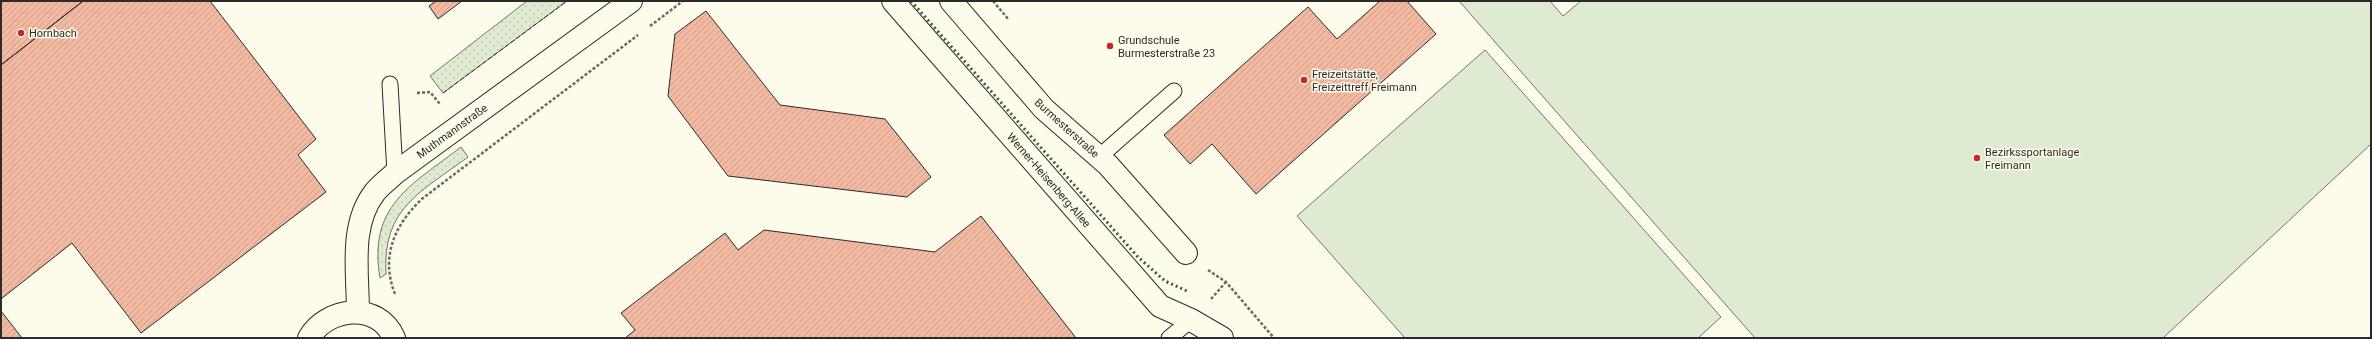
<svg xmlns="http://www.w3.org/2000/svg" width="2372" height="339" viewBox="0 0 2372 339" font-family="Roboto,sans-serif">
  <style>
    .grass { fill: url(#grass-dots); stroke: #74746e }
    .pitch { fill: #deebd1; stroke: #74746e }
    .building { fill: url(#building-hatch); stroke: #2b2b2b }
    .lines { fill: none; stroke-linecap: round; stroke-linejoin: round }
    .service-casing { stroke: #2b2b2b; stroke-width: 17 }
    .minor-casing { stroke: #2b2b2b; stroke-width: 24 }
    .path { stroke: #6a6964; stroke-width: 2.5; stroke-dasharray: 3 2; stroke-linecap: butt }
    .service { stroke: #fdfbea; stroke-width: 15 }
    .minor { stroke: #fdfbea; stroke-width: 22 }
    .hedge { stroke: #34623c; stroke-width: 3; stroke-dasharray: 2 3; stroke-linecap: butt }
    .fence { stroke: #2b2b2b; stroke-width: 1; stroke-dasharray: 5 2; stroke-linecap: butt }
    .poi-dot { fill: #c62828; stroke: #fdfbea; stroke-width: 1.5 }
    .labels { text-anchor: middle; stroke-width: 3; stroke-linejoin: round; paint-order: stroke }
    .poi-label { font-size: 11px; fill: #2b2b2b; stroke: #fdfbea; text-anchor: start }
    .street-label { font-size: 11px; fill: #2b2b2b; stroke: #fdfbea }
  </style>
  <defs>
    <pattern id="grass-dots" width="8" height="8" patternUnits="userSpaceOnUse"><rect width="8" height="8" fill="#deebd1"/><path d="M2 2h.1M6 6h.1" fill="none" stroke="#bfcab4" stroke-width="1.8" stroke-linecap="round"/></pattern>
    <pattern id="building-hatch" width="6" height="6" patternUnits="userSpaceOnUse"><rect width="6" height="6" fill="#f2b8a0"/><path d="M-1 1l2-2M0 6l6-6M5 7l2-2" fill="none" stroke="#d09e8a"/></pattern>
  </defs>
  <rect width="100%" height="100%" fill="#fdfbea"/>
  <!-- grass -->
  <path class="grass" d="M527,1h40l-124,92 -13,-17z
    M461,147l7,10c-47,35 -86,51 -82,117l-6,4c-12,-72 30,-92 81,-131z"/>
  <!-- pitch -->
  <path class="pitch" d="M1459,1h91l13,15 18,-15h790v143l-208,194h-408z
    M1485,50l236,267 -23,21h-293l-108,-122z"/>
  <!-- building -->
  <path class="building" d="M1,1h82l-82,64z
    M83,1h127l106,138 -18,16 28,37 -185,141 -69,-90 -71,56v-234z
    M436,1h26l-24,18 -9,-13z
    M1380,1h27l29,33 -180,160 -44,-50 -22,20 -26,-29 144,-128 29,32z
    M706,11l74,94 105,14 46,58 -24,20 -179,-21 -60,-80 7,-62z
    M981,216l95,122h-451l10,-8 -14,-17 104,-80 13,17 26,-20 171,22z
    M1,311l21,27h-21z"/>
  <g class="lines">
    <!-- service casing -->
    <g class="service-casing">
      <path id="service" d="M390,84l5,89
        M1099,157l75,-66
        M1169,338l22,-18"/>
    </g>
    <!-- minor casing -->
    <g class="minor-casing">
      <path id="minor" d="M893,1l267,305 31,14 31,18
        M951,1l93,108 64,56 78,88
        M358,312c0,-39 -9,-87 17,-120 6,-7 14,-13 20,-19l236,-172
        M309,338c18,-31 69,-37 85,0"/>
    </g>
    <!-- path -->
    <path class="path" d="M993,1l16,19
      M650,26l33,-25
      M417,93l13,-1 10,12
      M1208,270l18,12 48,56
      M395,294c-15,-38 0,-70 28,-96l215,-163
      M1211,299l15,-17"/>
    <!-- service -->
    <use href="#service" class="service"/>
    <!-- minor -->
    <use href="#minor" class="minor"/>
    <!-- hedge -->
    <path class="hedge" d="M911,1l227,256 27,24 22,10"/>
    <!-- fence -->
    <path class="fence" d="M443,93l124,-92"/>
  </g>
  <!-- markers -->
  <g class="poi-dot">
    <circle cx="21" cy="33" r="4"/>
    <circle cx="1110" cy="46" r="4"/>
    <circle cx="1304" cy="80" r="4"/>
    <circle cx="1977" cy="158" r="4"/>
  </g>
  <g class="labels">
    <!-- poi labels -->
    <g class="poi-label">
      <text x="29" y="37">Hornbach</text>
      <text x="1118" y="44">Grundschule<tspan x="1118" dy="13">Burmesterstraße 23</tspan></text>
      <text x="1312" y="78">Freizeitstätte,<tspan x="1312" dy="13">Freizeittreff Freimann</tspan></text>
      <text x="1985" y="156">Bezirkssportanlage<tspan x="1985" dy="13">Freimann</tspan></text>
    </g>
    <!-- street labels -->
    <g class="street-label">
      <text transform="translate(1067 128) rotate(42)" y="4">Burmesterstraße</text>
      <text transform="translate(452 131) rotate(-36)" y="4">Muthmannstraße</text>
      <text transform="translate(1049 180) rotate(49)" y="4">Werner-Heisenberg-Allee</text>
    </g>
  </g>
  <!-- border -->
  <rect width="2372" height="339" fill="none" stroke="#2b2b2b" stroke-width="4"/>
</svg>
